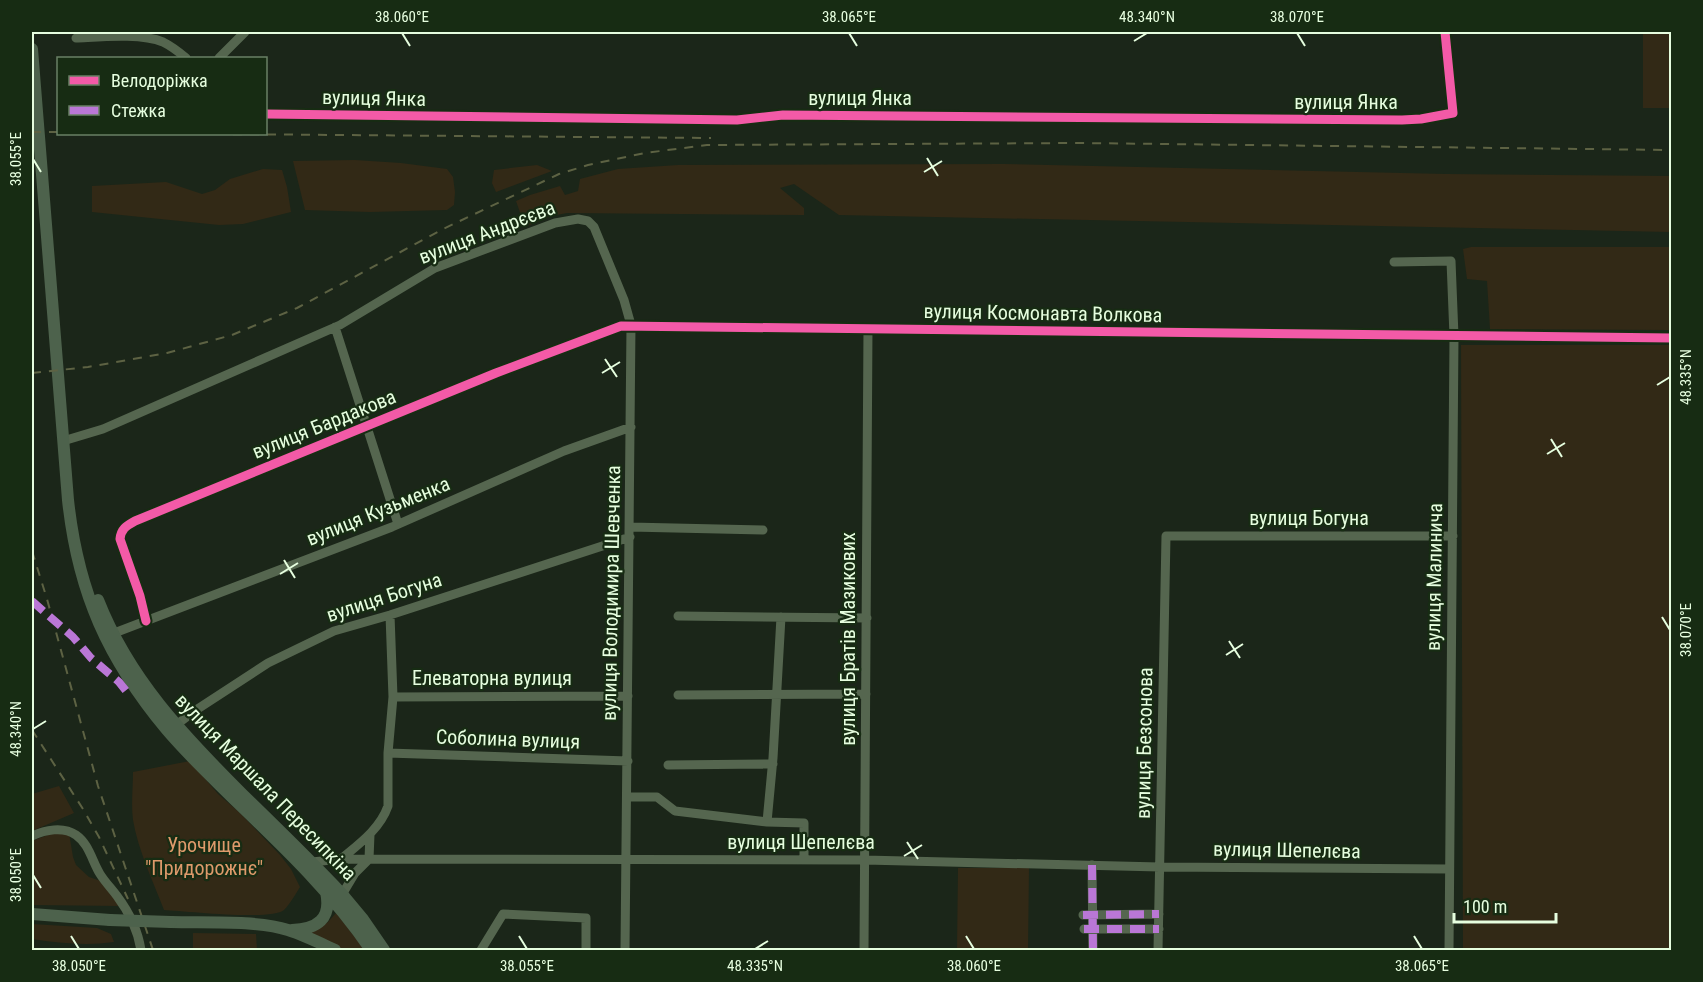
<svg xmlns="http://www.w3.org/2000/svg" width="1703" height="982" viewBox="0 0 1703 982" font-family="'Roboto Condensed',sans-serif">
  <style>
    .green { fill: #322916 }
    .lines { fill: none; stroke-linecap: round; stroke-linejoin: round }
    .minor { stroke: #55664f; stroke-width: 9 }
    .major { stroke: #4d624c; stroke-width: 12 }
    .rail { stroke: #5d6243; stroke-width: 2; stroke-dasharray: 9 8; stroke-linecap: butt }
    .major-bridge { stroke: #4d624c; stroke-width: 12 }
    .quiet { stroke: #ba77d6; stroke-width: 8; stroke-dasharray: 15 8; stroke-linecap: butt }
    .cycleway-casing { stroke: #172c13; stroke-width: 13 }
    .cycleway { stroke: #f35aa7; stroke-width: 9 }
    .ticks { fill: none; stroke: #e6fedf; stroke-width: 2 }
    .labels { text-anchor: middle; stroke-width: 4.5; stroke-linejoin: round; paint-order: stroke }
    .street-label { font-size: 20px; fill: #e6fedf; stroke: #172c13 }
    .park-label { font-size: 20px; fill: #de9a6b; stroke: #172c13 }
    .neatline { fill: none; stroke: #e6fedf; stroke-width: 2 }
    .ticks-label { font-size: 15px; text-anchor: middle; fill: #e6fedf }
  </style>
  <rect width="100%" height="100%" fill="#1b2619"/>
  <!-- green -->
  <path class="green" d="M1671,33v75h-28v-74z
    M355,160l46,3 46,6 6,8 2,15 -1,13 -7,5 -77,2 -65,-2 -12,-49z
    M1003,164l443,10 225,2v56l-832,-17 -45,-31 -14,4 24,20v7l-237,-2 -16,3 -26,11 -9,-26 14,-6 30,-9 5,9 13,-4 2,-12 38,-10 60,-4z
    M537,165l15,6 -56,21 -4,-9 2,-13z
    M263,169l19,1 5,17 4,25 -48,12 -24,1 -127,-13v-26l74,-4 36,12 13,-4 15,-11z
    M1471,247h200v83l-181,-1 -3,-48 -20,-2 -4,-30z
    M1461,345h210v605h-208z
    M190,761l28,33 22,19 40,42 11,14 9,18c-3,5 -12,20 -16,23 -13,11 -99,1 -120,0 -11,-29 -26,-60 -31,-90 -2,-16 0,-32 0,-48z
    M59,786l15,27 -42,18v-37z
    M53,833h16l4,24 3,8 13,12 12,4 21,25 -90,-1v-64z
    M958,868h71l-1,82h-71z
    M336,913l29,37h-21l-35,-17 19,-11z
    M32,924l65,4 14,6 3,8c-28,4 -55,1 -82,-3z
    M193,933l63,1 1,16h-64z"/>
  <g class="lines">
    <!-- minor -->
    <path class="minor" d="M76,38c24,-1 65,-5 87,4 8,4 16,10 23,16
      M219,58l26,-26
      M266,114l471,6 46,-5 619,5 19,-1 32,-6 -8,-81
      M1394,262l57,-1 3,75 -5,614
      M335,327l63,197
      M63,441l40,-12 237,-104 95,-57 120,-45 23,-4 10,2 6,6 30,73 7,25 -6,625
      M630,527l133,3
      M678,616l189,2
      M146,621l-6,-25 -20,-57c1,-10 6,-13 15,-18l361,-148 125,-47 1051,12
      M109,635l283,-108 172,-76 67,-24
      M678,695l188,-1
      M393,697l235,-1
      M172,728l24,-18 72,-47 66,-32 56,-16 240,-78
      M388,753l240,8
      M668,765l105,-1
      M627,797h30l18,14 92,11 37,1v37
      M767,822l6,-64 8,-141
      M32,836c13,-6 31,-10 44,-1 13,9 16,26 24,39 5,8 11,14 17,22 12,16 21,35 24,54
      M341,859c18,-15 39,-30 47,-53v-53l5,-56 -3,-82
      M369,859l1,-25
      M312,862l29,-3 524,1 295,7 289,2
      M1092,865l1,85
      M340,898l15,-25 14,-14
      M1083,915l76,-1
      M1084,929h75
      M481,950l22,-36 83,4v32
      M864,950l4,-622
      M1158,950l8,-414h287"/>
    <!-- major -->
    <path class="major" d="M32,49l36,451c10,93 40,159 99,230 22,26 47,49 70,72 48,46 97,93 134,148
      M98,600c31,79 85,135 144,194 34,33 68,66 100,100l20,24 22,32
      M32,914l78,6
      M171,922c34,1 86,-2 117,8 16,5 32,13 47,20
      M292,930c25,-1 40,-11 34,-38"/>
    <!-- rail -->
    <path class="rail" d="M32,132h26
      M216,134l495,4
      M32,373l56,-6 79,-14 65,-18 65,-27 146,-79 116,-55 29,-9 57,-12 62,-8 371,-2 594,7
      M32,551l15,48 51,187 55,164
      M32,730l51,79 16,28 29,62"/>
    <!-- major-bridge -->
    <path class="major-bridge" d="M110,920l61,2"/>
    <!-- quiet -->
    <path class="quiet" d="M32,601l41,36 18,21 28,24 11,14
      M1092,865l1,85
      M1083,915l76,-1
      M1084,929h75"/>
    <!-- cycleway casing -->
    <g class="cycleway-casing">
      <path id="cycleway" d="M266,114l471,6 46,-5 619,5 19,-1 32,-6 -8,-81
        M146,621l-6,-25 -20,-57c1,-10 6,-13 15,-18l361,-148 125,-47 1051,12"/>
    </g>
    <!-- cycleway -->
    <use href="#cycleway" class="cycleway"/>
  </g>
  <!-- ticks -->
  <path class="ticks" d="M402,33l8,13M849,33l8,13M1297,33l8,13M1134,41l13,-8M927,158l11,18M33,159l8,13M924,172l18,-11M605,359l12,18M602,373l18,-11M1657,385l13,-8M1551,439l11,18M1547,454l18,-11M284,560l11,18M280,574l18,-11M1662,617l8,13M1229,641l11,17M1226,655l17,-11M33,729l13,-8M907,842l11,17M904,856l18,-11M33,875l8,13M71,936l8,13M519,936l8,13M966,936l8,13M1414,936l8,13M755,949l13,-8"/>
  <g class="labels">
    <!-- street labels -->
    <g class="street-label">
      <text transform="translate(374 98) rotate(1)" y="7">вулиця Янка</text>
      <text x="860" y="105">вулиця Янка</text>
      <text x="1346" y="109">вулиця Янка</text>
      <text transform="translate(487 232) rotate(-21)" y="7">вулиця Андрєєва</text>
      <text transform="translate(1043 313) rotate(1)" y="7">вулиця Космонавта Волкова</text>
      <text transform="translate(324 424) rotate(-22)" y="7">вулиця Бардакова</text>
      <text transform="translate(378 511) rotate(-22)" y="7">вулиця Кузьменка</text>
      <text x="1309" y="525">вулиця Богуна</text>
      <text transform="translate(1434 577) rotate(-89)" y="7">вулиця Малинича</text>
      <text transform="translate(611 593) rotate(-89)" y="7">вулиця Володимира Шевченка</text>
      <text transform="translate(384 597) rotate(-18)" y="7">вулиця Богуна</text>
      <text transform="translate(848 639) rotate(-90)" y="7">вулиця Братів Мазикових</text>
      <text x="492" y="685">Елеваторна вулиця</text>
      <text transform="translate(508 739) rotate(2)" y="7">Соболина вулиця</text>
      <text transform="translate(1144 743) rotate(-89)" y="7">вулиця Безсонова</text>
      <text transform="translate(266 787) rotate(46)" y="7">вулиця Маршала Пересипкіна</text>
      <text x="801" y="849">вулиця Шепелєва</text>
      <text transform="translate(1287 850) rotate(1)" y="7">вулиця Шепелєва</text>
    </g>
    <!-- park labels -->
    <g class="park-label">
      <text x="204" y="852">Урочище<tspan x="204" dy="23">"Придорожнє"</tspan></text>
    </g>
  </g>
  <!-- border -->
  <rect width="1703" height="982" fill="none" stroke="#172c13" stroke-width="66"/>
  <!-- legend -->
  <rect x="57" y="57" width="210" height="78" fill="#172c13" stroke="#6a8065" stroke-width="1.5"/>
  <rect x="69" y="76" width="30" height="9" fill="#f35aa7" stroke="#6a8065" stroke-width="1.5"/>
  <text x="111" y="87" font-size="18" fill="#e6fedf">Велодоріжка</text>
  <rect x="69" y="106" width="30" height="9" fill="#ba77d6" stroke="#6a8065" stroke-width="1.5"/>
  <text x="111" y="117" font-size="18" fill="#e6fedf">Стежка</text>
  <!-- scale -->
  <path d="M1454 913v9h102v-9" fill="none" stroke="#e6fedf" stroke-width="3"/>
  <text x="1463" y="913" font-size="18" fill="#e6fedf" stroke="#172c13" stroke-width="4.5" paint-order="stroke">100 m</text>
  <rect x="33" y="33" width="1637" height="916" class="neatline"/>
  <g class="ticks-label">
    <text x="402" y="22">38.060°E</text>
    <text x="849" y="22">38.065°E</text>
    <text x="1147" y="22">48.340°N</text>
    <text x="1297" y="22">38.070°E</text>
    <text transform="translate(16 159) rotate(-90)" y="5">38.055°E</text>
    <text transform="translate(1686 377) rotate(-90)" y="5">48.335°N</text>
    <text transform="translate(1686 630) rotate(-90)" y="5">38.070°E</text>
    <text transform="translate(16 729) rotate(-90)" y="5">48.340°N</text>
    <text transform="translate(16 875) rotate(-90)" y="5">38.050°E</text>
    <text x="79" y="971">38.050°E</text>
    <text x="527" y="971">38.055°E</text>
    <text x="755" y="971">48.335°N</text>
    <text x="974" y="971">38.060°E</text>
    <text x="1422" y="971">38.065°E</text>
  </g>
</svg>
